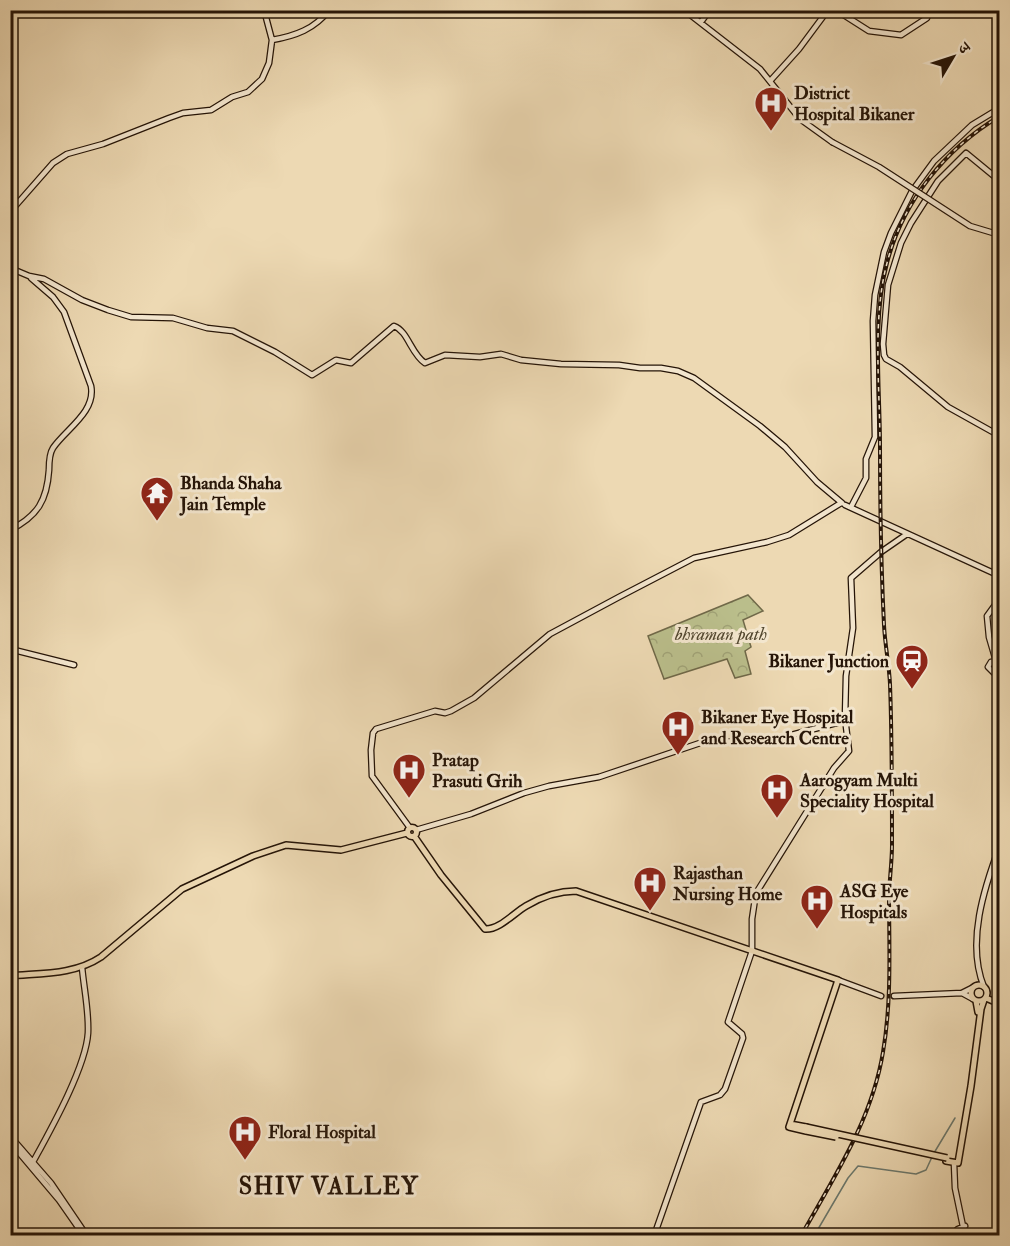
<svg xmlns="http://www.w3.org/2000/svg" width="1010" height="1246" viewBox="0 0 1010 1246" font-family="'IM FELL Double Pica','Noto Serif Devanagari',serif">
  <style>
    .forest { fill: url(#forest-crowns); stroke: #706949; stroke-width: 1.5 }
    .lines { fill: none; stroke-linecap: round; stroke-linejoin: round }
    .stream { stroke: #6b786d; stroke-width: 1.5 }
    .secondary-tunnel { stroke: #cfbb99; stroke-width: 4.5; stroke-dasharray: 4.5 2; stroke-linecap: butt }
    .secondary-casing { stroke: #251407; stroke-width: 7 }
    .primary-casing { stroke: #251407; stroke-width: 8 }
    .secondary { stroke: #f3e6ce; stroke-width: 4.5 }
    .primary { stroke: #edd9b3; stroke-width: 5 }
    .rail-casing { stroke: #251407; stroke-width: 4 }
    .rail { stroke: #f3e6ce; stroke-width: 1.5; stroke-dasharray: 4.5; stroke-linecap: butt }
    .secondary-bridge-casing { stroke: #251407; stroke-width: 7; stroke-linecap: butt }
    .primary-bridge-casing { stroke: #251407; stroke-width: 8; stroke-linecap: butt }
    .secondary-bridge { stroke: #f3e6ce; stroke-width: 4.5 }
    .primary-bridge { stroke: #edd9b3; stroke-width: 5 }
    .labels { text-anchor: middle; stroke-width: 6; stroke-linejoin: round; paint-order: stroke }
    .poi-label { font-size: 18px; font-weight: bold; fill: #251407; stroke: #f3e6ce; text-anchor: start }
    .park-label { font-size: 18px; font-style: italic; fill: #52472f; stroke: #f3e6ce }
    .district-label { font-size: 24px; font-weight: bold; letter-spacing: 1.5px; fill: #251407; stroke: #f3e6ce }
  </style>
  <defs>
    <pattern id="forest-crowns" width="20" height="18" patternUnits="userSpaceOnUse" patternTransform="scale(1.5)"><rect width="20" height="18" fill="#babe8b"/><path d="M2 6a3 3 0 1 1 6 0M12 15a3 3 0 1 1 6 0" fill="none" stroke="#a0a276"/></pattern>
  </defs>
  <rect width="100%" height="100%" fill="#edd9b3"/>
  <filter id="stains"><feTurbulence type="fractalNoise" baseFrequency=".00333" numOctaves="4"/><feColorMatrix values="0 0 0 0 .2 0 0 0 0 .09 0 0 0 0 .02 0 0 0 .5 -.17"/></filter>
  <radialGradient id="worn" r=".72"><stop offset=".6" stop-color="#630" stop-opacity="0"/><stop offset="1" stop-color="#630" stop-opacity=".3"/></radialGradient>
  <!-- forest -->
  <path class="forest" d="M748,595l15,16 -20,9 8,27 -6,4 6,23 -16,4 -8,-19 -63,20 -16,-43z"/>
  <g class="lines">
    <!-- stream -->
    <path class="stream" d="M934,1153l21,-35
      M814,1236l34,-58 10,-12 58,8 10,-4 6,-13"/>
    <!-- secondary-tunnel -->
    <path class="secondary-tunnel" d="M881,996h13"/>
    <!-- secondary casing -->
    <g class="secondary-casing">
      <path id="secondary" d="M684,10l76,59 40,50 32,23
        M836,10l33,21 32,4 26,-17 2,-8
        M701,22l9,-12
        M272,40c23,-4 43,-11 57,-30
        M771,80l28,-31 29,-39
        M1000,181l-34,-28 -28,28 -27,42 -10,20 -13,42 -5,59 1,11 2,4 14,8 48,40 52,29
        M10,212l43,-49 14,-9 36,-10 66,-26 14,-5 28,-3 21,-13 16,-5 14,-13 7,-16 3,-23 -8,-30
        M10,268l19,8 15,3 38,21 26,10 23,7 42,1 34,10 26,3 42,21 37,23 24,-15 15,3 43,-37c14,5 17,28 31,37l20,-8 35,2 21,-3 20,6 40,4 58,1 21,3h21l17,3 16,7 66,48 25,21 32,35 25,21
        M845,505l155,71
        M851,507l15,-29v-19l9,-22 -2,-116 2,-26 9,-43 7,-19 21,-42 22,-30 38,-36 28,-17
        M10,530c28,-14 37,-30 39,-60 0,-7 0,-16 4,-22 13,-19 43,-36 38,-62l-27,-74 -11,-15 -22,-19
        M10,649l64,16
        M996,661l-7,-24 -2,-21 13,-18
        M1000,667l-4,-6 -5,1 -3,5 8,8 4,-1
        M410,828l-38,-52 -1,-26 2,-17 3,-4 59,-18 10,2 6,-2 23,-13 76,-64 69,-37 75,-39 73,-16 22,-7 52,-32
        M416,830l55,-16 53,-21 25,-7 50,-9 104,-35 66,-1 71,-19 5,-4
        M838,980l43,16
        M984,987c-18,-44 0,-99 16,-142
        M962,993l11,6
        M894,996l68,-3 10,-5
        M10,1136l41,47 36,53
        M10,1142l49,58 23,33
        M33,1162c17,-31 53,-95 55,-129 1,-22 -4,-44 -6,-66
        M954,1163l1,25 10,48
        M654,1236l47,-134 19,-7 5,-6 18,-51 -1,-4 -14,-12 24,-71v-32l3,-20 3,-9 76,-122 15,-17 -4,-33 1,-42 7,-48 -2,-50 30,-26 26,-18
        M950,1236l8,-7 7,-3"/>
    </g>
    <!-- primary casing -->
    <g class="primary-casing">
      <path id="primary" d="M407.5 832a4.5 4.5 0 1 1 9 0a4.5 4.5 0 1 1-9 0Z
        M414,836l27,39 44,54c14,1 29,-16 41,-23 15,-9 33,-15 50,-15l262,89 -49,147 17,4
        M10,976c31,-3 64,-1 91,-19l81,-68 71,-33 33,-11 55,5 66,-17
        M971 993a8 8 0 1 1 16 0a8 8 0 1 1-16 0Z
        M986,998l14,6
        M976,1001l2,11
        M790,1124l16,3
        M946,1161l12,2 13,-77 10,-77 3,-9"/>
    </g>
    <!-- secondary -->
    <use href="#secondary" class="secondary"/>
    <!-- primary -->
    <use href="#primary" class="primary"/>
    <!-- rail casing -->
    <g class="rail-casing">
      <path id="rail" d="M801,1236c33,-59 71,-116 82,-184 9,-52 6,-107 6,-160 1,-16 3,-32 3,-47 0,-54 0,-108 -2,-161 -1,-20 -5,-39 -6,-59 -3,-60 -4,-119 -4,-178 0,-59 -8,-128 7,-184 16,-62 58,-114 113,-147"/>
    </g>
    <!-- rail -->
    <use href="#rail" class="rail"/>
    <!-- secondary-bridge casing -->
    <g class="secondary-bridge-casing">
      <path id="secondary-bridge" d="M832,142l47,25 91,59 30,9"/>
    </g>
    <!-- primary-bridge casing -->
    <g class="primary-bridge-casing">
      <path id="primary-bridge" d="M806,1127l141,31
        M806,1131l30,6"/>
    </g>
    <!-- secondary-bridge -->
    <use href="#secondary-bridge" class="secondary-bridge"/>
    <!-- primary-bridge -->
    <use href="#primary-bridge" class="primary-bridge"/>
  </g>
  <!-- icons -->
  <defs>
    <g id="hospital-pin" transform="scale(1.725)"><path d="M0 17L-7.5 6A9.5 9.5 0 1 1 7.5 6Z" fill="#8f2418" stroke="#f3e6ce"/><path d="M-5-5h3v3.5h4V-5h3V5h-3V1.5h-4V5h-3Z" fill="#fff"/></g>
    <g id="temple-pin" transform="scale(1.725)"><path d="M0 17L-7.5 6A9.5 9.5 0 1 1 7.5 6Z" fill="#8f2418" stroke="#f3e6ce"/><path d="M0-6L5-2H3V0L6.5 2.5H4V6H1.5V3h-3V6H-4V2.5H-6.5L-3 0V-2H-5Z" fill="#fff"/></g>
    <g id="station-pin" transform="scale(1.725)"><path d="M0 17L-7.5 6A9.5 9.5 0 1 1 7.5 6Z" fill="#8f2418" stroke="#f3e6ce"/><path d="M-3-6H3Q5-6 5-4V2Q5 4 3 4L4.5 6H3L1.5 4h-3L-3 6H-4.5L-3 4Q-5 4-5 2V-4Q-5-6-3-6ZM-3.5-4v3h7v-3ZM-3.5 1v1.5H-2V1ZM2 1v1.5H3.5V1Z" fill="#fff"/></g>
  </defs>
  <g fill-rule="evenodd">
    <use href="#hospital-pin" x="771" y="103"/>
    <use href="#temple-pin" x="157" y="493"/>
    <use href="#station-pin" x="912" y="661"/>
    <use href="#hospital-pin" x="678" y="727"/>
    <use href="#hospital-pin" x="409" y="770"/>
    <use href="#hospital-pin" x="777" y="790"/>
    <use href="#hospital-pin" x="650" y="883"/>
    <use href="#hospital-pin" x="817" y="901"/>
    <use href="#hospital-pin" x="245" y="1132"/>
  </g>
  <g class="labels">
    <!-- poi labels -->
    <g class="poi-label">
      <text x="794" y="99">District<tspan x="794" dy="21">Hospital Bikaner</tspan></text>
      <text x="180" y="489">Bhanda Shaha<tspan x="180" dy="21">Jain Temple</tspan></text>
      <text x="889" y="667" text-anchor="end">Bikaner Junction</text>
      <text x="701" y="723">Bikaner Eye Hospital<tspan x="701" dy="21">and Research Centre</tspan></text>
      <text x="432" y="766">Pratap<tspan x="432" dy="21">Prasuti Grih</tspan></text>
      <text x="800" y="786">Aarogyam Multi<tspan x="800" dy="21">Speciality Hospital</tspan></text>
      <text x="673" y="879">Rajasthan<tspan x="673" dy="21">Nursing Home</tspan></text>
      <text x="840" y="897">ASG Eye<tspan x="840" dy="21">Hospitals</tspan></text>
      <text x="268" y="1138">Floral Hospital</text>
    </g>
    <!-- park labels -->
    <g class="park-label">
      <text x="721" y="640">bhraman path</text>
    </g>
    <!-- district labels -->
    <g class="district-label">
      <text x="329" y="1194">SHIV VALLEY</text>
    </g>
  </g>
  <!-- margin -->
  <rect width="1010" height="1246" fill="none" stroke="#edd9b3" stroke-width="36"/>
  <rect x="12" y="12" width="986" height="1222" fill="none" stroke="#251407" stroke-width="3"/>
  <rect x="18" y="18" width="974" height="1210" fill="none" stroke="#251407" stroke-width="1.5"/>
  <!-- north arrow -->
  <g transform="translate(953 57) rotate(51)" stroke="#f3e6ce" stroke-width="4.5" paint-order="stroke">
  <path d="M0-4.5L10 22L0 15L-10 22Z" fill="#251407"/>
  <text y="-9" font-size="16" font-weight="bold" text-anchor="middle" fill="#251407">उ</text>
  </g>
  <rect width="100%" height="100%" filter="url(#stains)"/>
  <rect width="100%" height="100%" fill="url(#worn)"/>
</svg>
